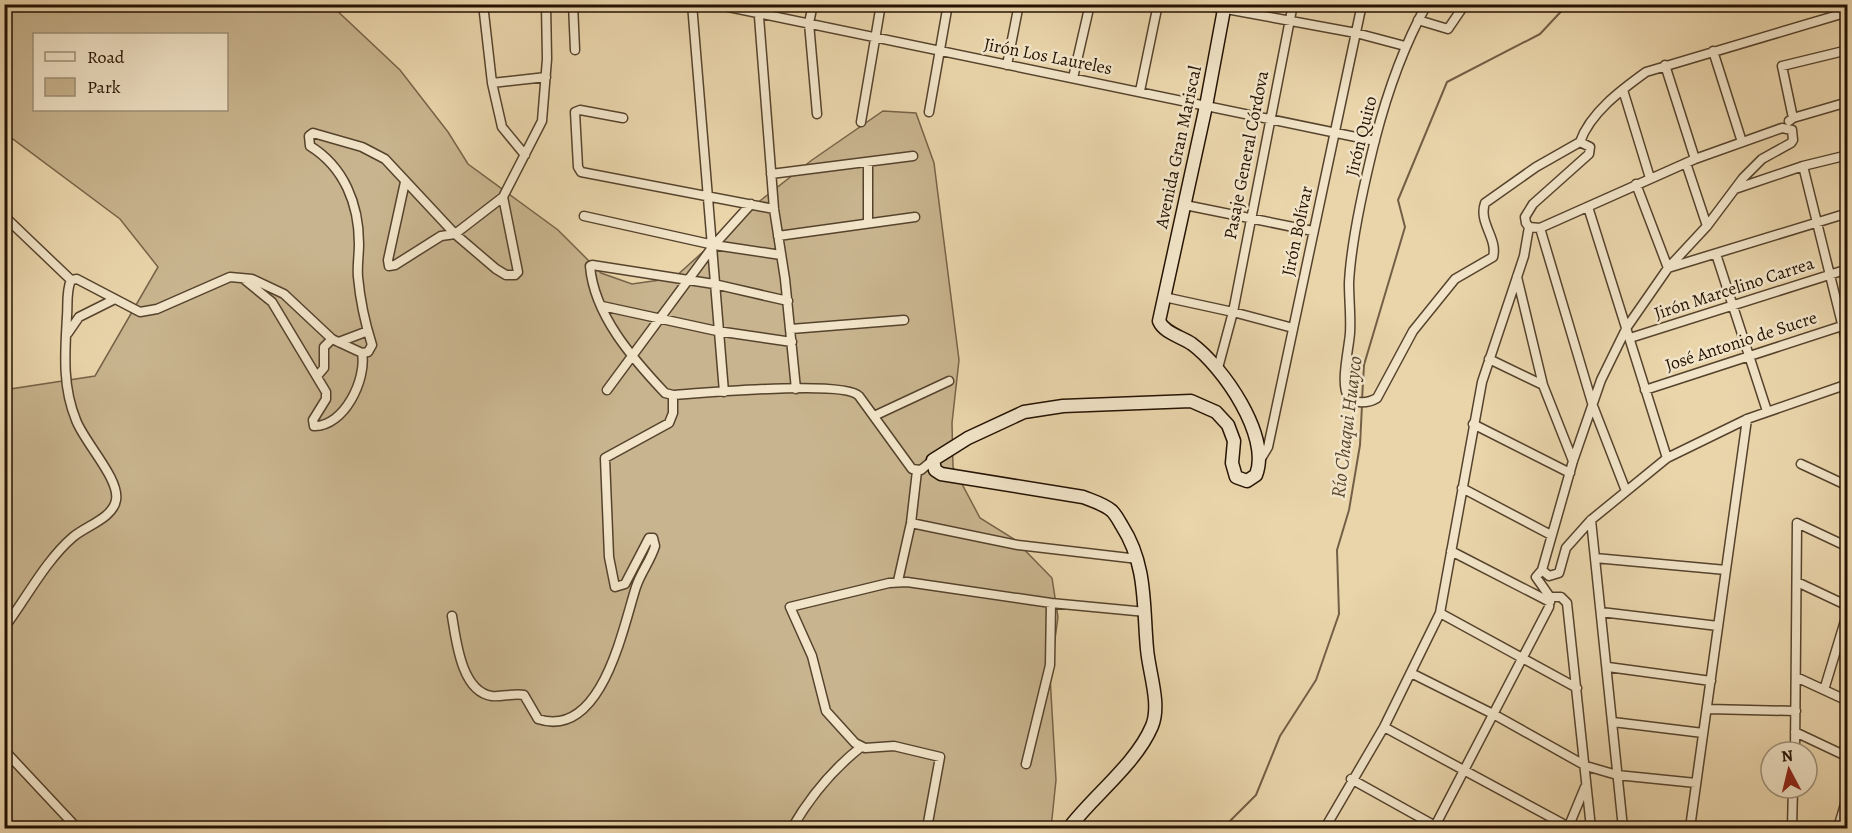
<svg xmlns="http://www.w3.org/2000/svg" width="1852" height="833" viewBox="0 0 1852 833" font-family="Alegreya,serif">
  <style>
    .green { fill: #c8b48e; stroke: #766348; stroke-width: 1.5; fill-rule: evenodd }
    .lines { fill: none; stroke-linecap: round; stroke-linejoin: round }
    .stream { stroke: #735f46; stroke-width: 2 }
    .street-casing { stroke: #56432d; stroke-width: 11 }
    .secondary-casing { stroke: #241203; stroke-width: 15 }
    .street { stroke: #f1e4c8; stroke-width: 8 }
    .secondary { stroke: #f1e4c8; stroke-width: 12 }
    .labels { text-anchor: middle; stroke-width: 5; stroke-linejoin: round; paint-order: stroke }
    .street-label { font-size: 18px; fill: #241203; stroke: #f1e4c8 }
    .water-label { font-size: 20px; font-style: italic; fill: #58462f; stroke: #f1e4c8 }
  </style>
  <rect width="100%" height="100%" fill="#ead5ab"/>
  <filter id="stains"><feTurbulence type="fractalNoise" baseFrequency=".00333" numOctaves="4"/><feColorMatrix values="0 0 0 0 .2 0 0 0 0 .09 0 0 0 0 .02 0 0 0 .5 -.17"/></filter>
  <radialGradient id="worn" r=".72"><stop offset=".6" stop-color="#630" stop-opacity="0"/><stop offset="1" stop-color="#630" stop-opacity=".3"/></radialGradient>
  <!-- green -->
  <path class="green" d="M5,5h326l69,65 48,62 20,32 90,66 43,43 31,11 42,-6 82,-74 56,-44 71,-49 33,2 18,50 25,197 -7,63 1,44 27,51 34,21 38,39 6,39 -8,59 6,104 -5,48h-1046l-1,-438 91,-14 63,-109 -38,-48 -115,-86zM34,34h192v76h-192z"/>
  <g class="lines">
    <!-- stream -->
    <path class="stream" d="M1362,400l2,-35 41,-138 -7,-27 49,-118 93,-48 28,-30
      M1223,828l33,-33 24,-59 36,-56 23,-66 -2,-64 12,-40 11,-65 2,-40"/>
    <!-- street casing -->
    <g class="street-casing">
      <path id="street" d="M483,4l9,79 10,44 23,28
        M573,4l2,46
        M692,4l32,388
        M714,4l661,137
        M758,4l16,205 11,70 11,110
        M813,4l-4,19 8,91
        M1199,4l157,29 49,13
        M1427,4c-24,43 -40,89 -52,136 -10,40 -24,102 -26,143 0,17 2,33 1,50 -1,15 -10,51 -2,63 6,9 21,7 29,2l36,-67 42,-52 38,-22c5,-19 -15,-34 -8,-54l51,-36 44,-25 10,5 -1,7 -56,50 -8,13 1,6 3,4 11,1 155,-69 87,-31 10,2 1,10 -2,3 -29,16 -19,19 -36,48 -39,42 -41,59 -26,53 -28,81 -31,109 7,6 10,-3 7,-25 25,-28 76,-62 80,-39 101,-35
        M1418,20l30,9 17,-25
        M1713,51l29,91
        M1007,65l12,-61
        M1665,65l30,94
        M1073,78l17,-74
        M492,83l54,-6
        M1623,90l27,88
        M1140,91l18,-87
        M929,112l19,-108
        M623,118l-43,-8 -5,2 3,55 3,5 193,37
        M1793,118l-11,-52 66,-16
        M1789,121l4,-3 55,-16
        M861,122l20,-118
        M1580,142c10,-29 41,-52 66,-70l202,-60
        M1686,163l21,63
        M1803,166l45,182
        M771,174l142,-18
        M405,182l-17,78 1,6 6,-1 46,-29 14,-2 48,-37 39,-76 5,-62 -1,-55
        M1636,184l32,84 180,-55
        M1735,189l68,-23 45,-11
        M1185,205l128,26
        M1588,207l79,251
        M4,216l67,64
        M584,216l130,29 67,10
        M868,223v-61
        M1540,228l53,178 33,85
        M778,236l137,-19
        M1716,254l51,157
        M1517,277l26,108 30,76
        M245,280l27,22 54,90v7l-13,21 1,6c30,1 53,-47 48,-73
        M1164,297l69,15 60,16
        M788,301l-74,-17 -122,-19 -2,1c4,49 43,93 75,127l8,2c28,-2 173,-15 186,1l53,73 9,1 12,-10
        M602,306l115,25 75,11
        M791,329l113,-9
        M68,333l11,-16 34,-17
        M1630,338l218,-69
        M339,342l29,-11
        M1489,359l54,26
        M1218,368l15,-56 60,-308
        M318,375l6,-7v-21l8,-8
        M607,390l107,-145 37,-41
        M1645,390l203,-66
        M874,416l75,-35
        M1473,424l97,49
        M1259,462l9,-15 94,-443
        M1801,464l47,22
        M1462,488l89,47
        M1591,520l32,308
        M911,523l107,22 120,14
        M1451,551l99,51
        M1595,558l131,12
        M898,581l13,-58 6,-52
        M1797,582l51,24
        M1550,597h11l6,6 24,225
        M1601,612l117,14
        M1440,613l137,75
        M452,616c4,23 9,76 40,80 10,1 22,-3 32,-1l14,24c64,21 85,-92 98,-132 5,-15 15,-27 19,-41l-2,-8h-4l-24,46 -10,3 -6,-30 -4,-99 64,-35 4,-10v-18
        M4,628c22,-29 41,-67 69,-91 13,-11 40,-19 43,-37 4,-21 -32,-58 -40,-80 -14,-34 -11,-68 -9,-104 1,-11 -1,-25 4,-36l6,-1 63,33 17,-3 73,-32 22,2 32,15 48,45 30,14 6,-1 4,-7c-7,-22 -12,-46 -14,-68 -1,-11 1,-22 1,-33 0,-40 -15,-77 -49,-98l-1,-10 4,-3 49,14 23,12 70,75 41,35 10,6h9l3,-3 -15,-75
        M1608,667l103,14
        M1411,673l84,42 91,51 31,9 79,8
        M1796,677l52,24
        M1824,690l24,-79
        M1708,709l88,2
        M1613,722l90,11
        M1384,727l185,100
        M1795,732l53,25
        M4,750l73,78
        M1795,752l2,-229 51,24
        M1026,764l24,-99 1,-62
        M1351,779l88,49
        M792,828c18,-31 41,-59 69,-81
        M927,828l13,-71 -46,-11 -29,2 -10,-5 -29,-32 -14,-55 -22,-49 99,-24 18,-1 144,21 95,9
        M1325,828l59,-101 56,-114 42,-231 42,-126 5,-29
        M1434,828l115,-221 1,-10 -14,-20 6,-7
        M1568,828l17,-41
        M1690,828l57,-409
        M1792,828l1,-40
        M1838,828l10,-34"/>
    </g>
    <!-- secondary casing -->
    <g class="secondary-casing">
      <path id="secondary" d="M1069,828c24,-32 67,-64 83,-102 9,-22 -3,-53 -5,-77 -4,-43 0,-84 -25,-123 -3,-5 -6,-11 -10,-15 -8,-7 -19,-10 -29,-14l-142,-23 -6,-4 -2,-10 35,-22 56,-26 39,-6 128,-5 25,11 12,13 6,16 -2,22 4,14 11,4 9,-6c15,-39 -33,-108 -64,-131 -10,-7 -28,-11 -33,-23l47,-215 19,-102"/>
    </g>
    <!-- street -->
    <use href="#street" class="street"/>
    <!-- secondary -->
    <use href="#secondary" class="secondary"/>
  </g>
  <g class="labels">
    <!-- street labels -->
    <g class="street-label">
      <text transform="translate(1048 56) rotate(11)" y="6">Jirón Los Laureles</text>
      <text transform="translate(1361 136) rotate(-76)" y="6">Jirón Quito</text>
      <text transform="translate(1178 147) rotate(-78)" y="6">Avenida Gran Mariscal</text>
      <text transform="translate(1246 155) rotate(-79)" y="6">Pasaje General Córdova</text>
      <text transform="translate(1297 231) rotate(-78)" y="6">Jirón Bolívar</text>
      <text transform="translate(1734 288) rotate(-18)" y="6">Jirón Marcelino Carrea</text>
      <text transform="translate(1741 341) rotate(-18)" y="6">José Antonio de Sucre</text>
    </g>
    <!-- water labels -->
    <g class="water-label">
      <text transform="translate(1346 427) rotate(-83)" y="7">Río Chaqui Huayco</text>
    </g>
  </g>
  <!-- margin -->
  <rect width="1852" height="833" fill="none" stroke="#ead5ab" stroke-width="24"/>
  <rect x="6" y="6" width="1840" height="821" fill="none" stroke="#241203" stroke-width="3"/>
  <rect x="12" y="12" width="1828" height="809" fill="none" stroke="#241203" stroke-width="1.5"/>
  <!-- legend -->
  <rect x="33" y="33" width="195" height="78" fill="#f1e4c8" stroke="#9f9079" stroke-width="1.5"/>
  <rect x="45" y="52" width="30" height="9" fill="#f1e4c8" stroke="#9f9079" stroke-width="1.5"/>
  <text x="87" y="63" font-size="18" fill="#241203">Road</text>
  <rect x="45" y="78" width="30" height="18" fill="#c8b48e" stroke="#9f9079" stroke-width="1.5"/>
  <text x="87" y="93" font-size="18" fill="#241203">Park</text>
  <!-- north arrow -->
  <g transform="translate(1789 770) rotate(353)"><circle r="28" fill="#f1e4c8" stroke="#9f9079" stroke-width="1.5"/>
  <path d="M0-4.5L10 22L0 15L-10 22Z" fill="#8f2418"/>
  <text y="-9" font-size="16" font-weight="bold" text-anchor="middle" fill="#241203">N</text>
  </g>
  <rect width="100%" height="100%" filter="url(#stains)"/>
  <rect width="100%" height="100%" fill="url(#worn)"/>
</svg>
